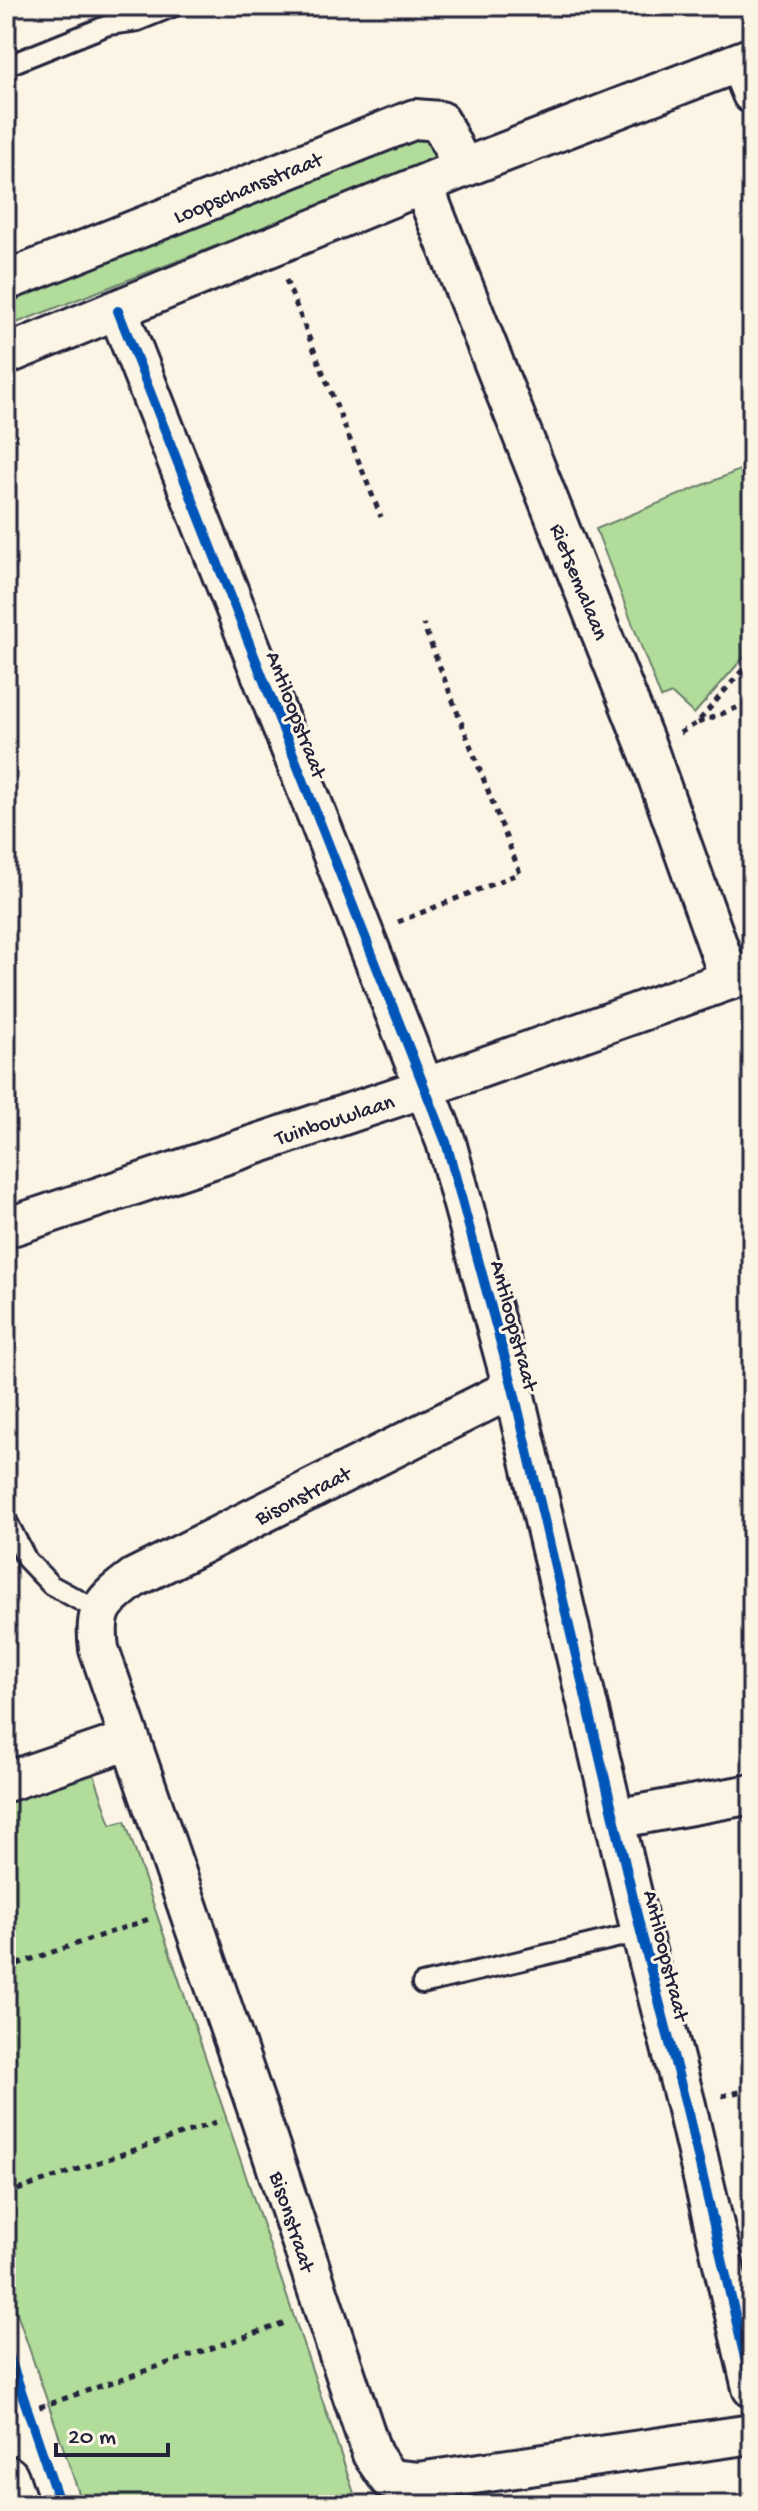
<svg xmlns="http://www.w3.org/2000/svg" width="758" height="2511" viewBox="0 0 758 2511" font-family="'Gochi Hand',sans-serif">
  <style>
    .green { fill: #b1dc9a; stroke: #6a7f6a; stroke-width: 2 }
    .lines { fill: none; stroke-linecap: round; stroke-linejoin: round }
    .lane-casing { stroke: #22223b; stroke-width: 24 }
    .street-casing { stroke: #22223b; stroke-width: 44 }
    .secondary-casing { stroke: #22223b; stroke-width: 50 }
    .path { stroke: #22223b; stroke-width: 5; stroke-dasharray: 6 6; stroke-linecap: butt }
    .lane { stroke: #fcf5e5; stroke-width: 18 }
    .street { stroke: #fcf5e5; stroke-width: 38 }
    .secondary { stroke: #fcf5e5; stroke-width: 44 }
    .cycleway-casing { stroke: #fcf5e5; stroke-width: 15 }
    .cycleway { stroke: #0057b8; stroke-width: 10 }
    .labels { text-anchor: middle; stroke-width: 6; stroke-linejoin: round; paint-order: stroke }
    .street-label { font-size: 22px; fill: #22223b; stroke: #fcf5e5 }
  </style>
  <rect width="100%" height="100%" fill="#fcf5e5"/>
  <filter id="ink" filterUnits="userSpaceOnUse"><feTurbulence type="fractalNoise" baseFrequency=".0125" numOctaves="2"/><feDisplacementMap in="SourceGraphic" scale="16" xChannelSelector="R" yChannelSelector="G"/><feConvolveMatrix kernelMatrix="1 2 1 2 8 2 1 2 1" color-interpolation-filters="sRGB"/></filter>
  <g filter="url(#ink)">
    <!-- green -->
    <path class="green" d="M407,130l24,7 8,23 -433,167v-35z
      M752,465v183l-58,66 -22,-20 -11,4 -65,-169z
      M93,1771l18,54 14,-4 233,684h-275l-77,-224v-481z"/>
    <g class="lines">
      <!-- lane casing -->
      <g class="lane-casing">
        <path id="lane" d="M6,66l102,-41 30,-4 37,-15
          M6,1519l21,41 24,25 48,26
          M422,1984l219,-52"/>
      </g>
      <!-- street casing -->
      <g class="street-casing">
        <path id="street" d="M739,62l13,32
          M423,185l226,568 81,227
          M6,281l409,-162 25,2 23,47
          M118,311l328,831 67,246 128,544 45,173 66,283
          M6,355l457,-187 289,-111
          M6,1228l418,-140 328,-116
          M513,1388l-379,190c-32,24 -40,31 -35,71l158,459 115,346 17,25 29,3 334,-48
          M6,1782l124,-42
          M614,1819l138,-25"/>
      </g>
      <!-- secondary casing -->
      <g class="secondary-casing">
        <path id="secondary" d="M6,2478l9,27"/>
      </g>
      <!-- path -->
      <path class="path" d="M286,280l95,237
        M698,723l54,-21
        M680,733l17,-10 55,-64
        M398,922l122,-49 -97,-249
        M6,1968l146,-50
        M722,2096l30,-7
        M6,2194l216,-74
        M28,2411l260,-89"/>
      <!-- lane -->
      <use href="#lane" class="lane"/>
      <!-- street -->
      <use href="#street" class="street"/>
      <!-- secondary -->
      <use href="#secondary" class="secondary"/>
      <!-- cycleway casing -->
      <g class="cycleway-casing">
        <path id="cycleway" d="M118,311l328,831 67,246 128,544 45,173 66,283
          M6,2347l54,158"/>
      </g>
      <!-- cycleway -->
      <use href="#cycleway" class="cycleway"/>
    </g>
  </g>
  <g class="labels">
    <!-- street labels -->
    <g class="street-label">
      <text transform="translate(247 186) rotate(-22)" y="8">Loopschansstraat</text>
      <text transform="translate(581 581) rotate(68)" y="8">Rietsemalaan</text>
      <text transform="translate(298 714) rotate(69)" y="8">Antiloopstraat</text>
      <text transform="translate(334 1118) rotate(-18)" y="8">Tuinbouwlaan</text>
      <text transform="translate(516 1325) rotate(75)" y="8">Antiloopstraat</text>
      <text transform="translate(302 1494) rotate(-27)" y="8">Bisonstraat</text>
      <text transform="translate(668 1955) rotate(76)" y="8">Antiloopstraat</text>
      <text transform="translate(294 2221) rotate(72)" y="8">Bisonstraat</text>
    </g>
  </g>
  <!-- margin -->
  <rect width="758" height="2511" fill="none" stroke="#fcf5e5" stroke-width="32"/>
  <rect x="16" y="16" width="726" height="2479" fill="none" stroke="#22223b" stroke-width="3" filter="url(#ink)"/>
  <!-- scale -->
  <path d="M56 2443v12h112v-12" fill="none" stroke="#22223b" stroke-width="4"/>
  <text x="68" y="2443" font-size="24" fill="#22223b" stroke="#fcf5e5" stroke-width="6" paint-order="stroke">20 m</text>
</svg>
